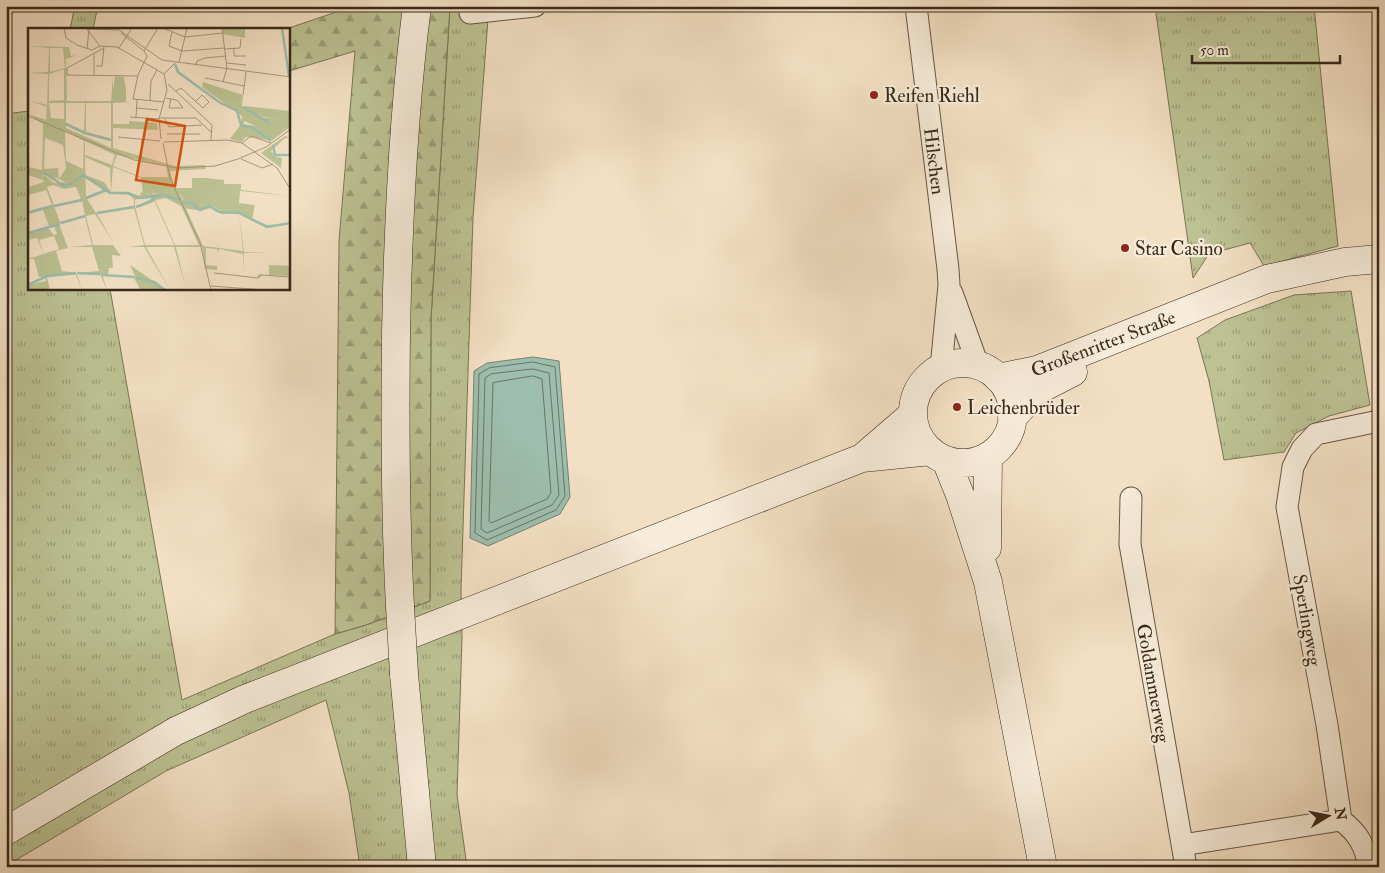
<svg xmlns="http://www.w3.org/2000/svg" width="1385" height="873" viewBox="0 0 1385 873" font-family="'IM FELL Double Pica',serif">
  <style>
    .grass { fill: url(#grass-tufts); stroke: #7a7656 }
    .forest { fill: url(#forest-firs); stroke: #7a7656 }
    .water { fill: #9dbeae; stroke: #758272 }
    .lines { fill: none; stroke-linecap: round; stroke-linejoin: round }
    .shore { stroke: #6a7464; stroke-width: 1 }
    .street-casing { stroke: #675744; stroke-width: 23 }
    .secondary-casing { stroke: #382919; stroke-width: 29 }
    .street { stroke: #f7ebd9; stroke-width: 21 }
    .secondary { stroke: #f7ebd9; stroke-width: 28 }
    .secondary-bridge-casing { stroke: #382919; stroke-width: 29; stroke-linecap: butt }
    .secondary-bridge { stroke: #f7ebd9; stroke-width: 28 }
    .poi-dot { fill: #8f2418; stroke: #f7ebd9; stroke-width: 2 }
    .labels { text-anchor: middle; stroke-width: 4.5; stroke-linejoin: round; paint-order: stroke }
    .poi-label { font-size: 19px; fill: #382919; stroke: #f7ebd9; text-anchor: start }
    .street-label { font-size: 19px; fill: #382919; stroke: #f7ebd9 }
    .inset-river { fill: none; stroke: #9dbeae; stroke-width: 2.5 }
    .inset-road { fill: none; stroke: #a89780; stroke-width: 1 }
    .view { fill: #d6540d; fill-opacity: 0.15; stroke: #d6540d; stroke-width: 2.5 }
    .inset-edge { fill: none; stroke: #382919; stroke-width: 2.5 }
  </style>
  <defs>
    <pattern id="grass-tufts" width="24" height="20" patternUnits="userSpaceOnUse" patternTransform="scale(1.25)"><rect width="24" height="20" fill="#bcc293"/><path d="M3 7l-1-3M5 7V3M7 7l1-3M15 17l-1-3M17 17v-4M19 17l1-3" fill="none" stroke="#9a9e77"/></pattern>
    <pattern id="forest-firs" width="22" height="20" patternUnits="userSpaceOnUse" patternTransform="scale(1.25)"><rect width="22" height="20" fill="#bcc293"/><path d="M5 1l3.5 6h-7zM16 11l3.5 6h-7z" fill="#9a9e77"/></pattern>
  </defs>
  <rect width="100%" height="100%" fill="#f3e0c4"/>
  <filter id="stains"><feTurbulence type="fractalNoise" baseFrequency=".004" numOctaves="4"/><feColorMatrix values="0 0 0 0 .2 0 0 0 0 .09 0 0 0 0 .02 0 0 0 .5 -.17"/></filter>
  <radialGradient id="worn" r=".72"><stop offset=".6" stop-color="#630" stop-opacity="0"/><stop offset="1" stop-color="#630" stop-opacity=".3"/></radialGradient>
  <!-- grass -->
  <path class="grass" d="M75,6h23l-5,23h-23z
    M489,6l-16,211 -12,374 1,47 -5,157 10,72h-107l-11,-74 -23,-93 -160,71 -160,95v-752l23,-3v178h81l72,411 153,-66 31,-9 64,-24 1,-282 19,-312z
    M1155,6h159l24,240 -74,20 -14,-23 -41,11 -16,24z
    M1351,291l19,114 -41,11 -33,17 -12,19 -60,8 -15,-79 -12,-43 28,-18 69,-25z"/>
  <!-- forest -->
  <path class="forest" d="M354,6h96l-19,313 -1,282 -64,24 -31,9 4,-393 16,-190 -66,20v-42h-3z"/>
  <!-- water -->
  <path class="water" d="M533,357l26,4 11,136 -10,17 -72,32 -18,-8 4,-167 13,-8z"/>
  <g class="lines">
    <!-- shore -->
    <path class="shore" d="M533,362l22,5 10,129 -9,14 -69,30 -12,-7 4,-159 10,-6z
      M533,369l16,4 10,122 -7,10 -65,28 -6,-4 4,-151 6,-4z
      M533,376l9,3 9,114 -4,6 -56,24 -2,-2 4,-138z"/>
    <!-- street casing -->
    <g class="street-casing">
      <path id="street" d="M916,6l32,263 1,16 -8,83
        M470,13l65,-7
        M952,293l26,72
        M1131,498l-1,46 56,323
        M1182,845l159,-25
        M1369,867c-4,-22 -11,-34 -28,-47l-14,-95 -40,-218 6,-40 9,-18 14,-15 63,-13"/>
    </g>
    <!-- secondary casing -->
    <g class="secondary-casing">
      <path id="secondary" d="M913 413a50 50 0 1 1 100 0a50 50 0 1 1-100 0Z
        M998,378l39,-8 230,-91 78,-17 34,-3
        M1012,418l26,-28 35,-18
        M862,458l51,-44
        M946,460l14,35 28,87 55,285
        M987,548l1,-92
        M400,606c-5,-90 -5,-181 -4,-272 2,-109 7,-219 21,-328
        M404,674l18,193
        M6,831l170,-100 69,-32 617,-241 69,-7"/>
    </g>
    <!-- street -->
    <use href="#street" class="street"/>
    <!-- secondary -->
    <use href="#secondary" class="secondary"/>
    <!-- secondary-bridge casing -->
    <g class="secondary-bridge-casing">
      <path id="secondary-bridge" d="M400,606l4,68"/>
    </g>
    <!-- secondary-bridge -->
    <use href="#secondary-bridge" class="secondary-bridge"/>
  </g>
  <!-- markers -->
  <g class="poi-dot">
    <circle cx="874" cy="95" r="5"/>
    <circle cx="1125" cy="248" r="5"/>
    <circle cx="957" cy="407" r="5"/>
  </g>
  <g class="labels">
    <!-- poi labels -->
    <g class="poi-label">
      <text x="884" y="102">Reifen Riehl</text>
      <text x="1135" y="255">Star Casino</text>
      <text x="967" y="414">Leichenbrüder</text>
    </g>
    <!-- street labels -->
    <g class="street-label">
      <text transform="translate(935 161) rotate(83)" y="7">Hilschen</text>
      <text transform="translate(1103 343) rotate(-21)" y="7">Großenritter Straße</text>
      <text transform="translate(1308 620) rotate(80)" y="7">Sperlingweg</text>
      <text transform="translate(1154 683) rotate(80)" y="7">Goldammerweg</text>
    </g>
  </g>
  <!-- overview -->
  <g transform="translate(28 28)">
    <rect width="262" height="262" fill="#f3e0c4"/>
    <path d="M0,18l41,1 2,9 6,-1 -11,4 1,42h44l2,-25v14h13v12h6l-19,1v21h16v-3l28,2 1,7 -45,-2v20l62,18 30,-1 1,4 -36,2 5,17h17v-10h14l18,2v4h17v6l49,6 -50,-5 -1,12 16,2 -3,14 -21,-16 1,7 -10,1 -12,-6 -8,1 -5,-5h-12l-6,-8 24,53 40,5 -4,-37 5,38h23l-23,1 -1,19v-18l-24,-5 -1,4 -1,-4 -11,-1v17l11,1v4l-12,-1 -3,-22h-26l9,38 -11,-38h-28l24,43 -26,-43h-15l15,-2 -10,-37 -37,6 17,29 -19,-29 -9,2 7,29h20l8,11 -9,-1 1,13h-4l-1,7 -6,-1 5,16 -7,-16 -23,-1 22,-2 -7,-24h-22l22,-2 -7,-28 -36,9 -6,-16 -15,4v-6l2,4 22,-6 -9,-26 -15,-5v-4l14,3 1,6v-6l11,9 15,1 -27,-13 1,-47 -15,-10 18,6 1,-13 -19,-7 19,5 1,-31 -20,-1 20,-1 1,-24zM22,20h13l2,20 -15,4zM36,41v31l-15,1v-27zM21,75h15v16l-13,-1zM38,75h19l-1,29 -18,-9zM58,75h25v36l-25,-7zM38,97l45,15v8l-45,-20zM37,103l19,10 -1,28 -17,-8zM17,110l18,7 3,23 -7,11 -1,-11 -14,1zM57,113l30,14 -3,10 -27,-10zM89,127l49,11 2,11h-27l-28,-11zM57,129l25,11 1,24 2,-25 28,11 2,15 6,1 3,-5 1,4 25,6 -14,-3 -10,4 20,45h-29l-10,-39v-6l3,-1 -5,-4 -24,-2 20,2 5,4v7l-38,7 -9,-14 19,-7 -20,6zM25,157l11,4 12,-2 5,12 -27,6 -7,-18zM138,170l15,8 18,39h-24l-20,-45zM54,172l3,16 -25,6 -6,-16zM175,54l40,13 -1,11 17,11 20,2 -22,-3 -13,-10 46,5v16l-20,15 -15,-16 -10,-5 -3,5 9,2 -5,9 -5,5 -11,-3 11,-15 1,-8 -40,-29zM257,108l5,2h-5l-14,13 5,6 6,1 -1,10 -20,-15zM31,196l9,24 -12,3 6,20 14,2 -37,4 -5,-18h-6l31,-10 -5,-13 -15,4 -3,-9 12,-3 6,7 3,-1 -3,-8zM102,237l23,16 -14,-2 14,3 11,8h-46l22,-1 -6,-11 -7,-1 8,-1zM241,237l21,1v10l-21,-1zM35,245l14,1 5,16 -6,-15h-6l-23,2 3,13h-22v-5l18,-4 -1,-4z" fill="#bcc293" fill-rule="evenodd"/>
    <path d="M214,96l13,2 11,8 2,6 -22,-3 5,-9h-6zM0,139l20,4 11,11 15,1 -9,5 -17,-12 -20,-5zM57,147l19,7 7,10h17l12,4 1,-4 8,2 3,-6 1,6h13l12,5 3,5 -17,-8 -13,7 -16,4 18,-9 -15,1 -10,-5 -19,-1zM149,165l8,8h12l5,5 8,-1 12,6 9,-1v-7l7,1 15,6 -1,9 15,6 23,-1 -22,3 -29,-13h-17l-11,-6 -10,3 -17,-3zM31,195l-23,8 8,23 -7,-16 -9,2 1,-8z" fill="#bcc293"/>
    <path d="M87,48l9,1 2,13h-13z" fill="#bcc293"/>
    <path d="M195,0h22v10l-22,-4zM16,154l3,8 -19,5v-8z" fill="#bcc293"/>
    <path class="inset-river" d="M254,0l7,48M147,36l3,8 41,30 18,9 4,14 12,3 17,12M215,79l26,16M38,96l19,9M57,105l26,7M245,117l2,10h16M15,144l21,14 9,-3M46,154l9,-7 27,18h18l11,5 25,-3 15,5M58,170l20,-8M155,174l10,2 7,6 9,-4 10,6 20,1 28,14 24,-4M26,178l28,-6M108,179l14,-5 5,-5M2,184l22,-6M69,185l37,-6M33,195l24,-7M0,205l32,-9M49,245l23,1M74,247l32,2M108,250l18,4 11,8M0,257l19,-9 29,-3"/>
    <path class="inset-road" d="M36,0l2,10 11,7 15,5 8,-4M58,0l14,18 17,1 47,27M130,0l-14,23 3,5 -9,19 -5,24 31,3M135,0l22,9 38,-4M194,0l5,40 -4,14M61,1l30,1 43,30 129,17M144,4l-3,14 13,5 43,-3M93,5l23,18M76,20l-37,20v7l70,1M91,20l13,-20M206,20v8h12M59,21l2,-20M197,21l15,-1 1,-9M151,34l8,-34M199,35l19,2M168,37l1,-4 8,-3 21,-2M68,38h6l2,-19M136,46l11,-11M66,47v-21M177,50l39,8M140,56l44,41 -1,15M148,63l5,-3 22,20 6,-6 -7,-7 -6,6M215,67l3,-23M138,70l10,2 2,1 5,7h-14l2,-9M122,73l1,-20 6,-11M109,80l21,2M0,88l106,44 43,8 38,-2 23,-7 28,-12 25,-18M102,89l29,2M108,89l1,-17M131,90h37l15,14M137,91l4,8 33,-2M139,106h33M90,109l42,4M133,111l-2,-20 8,-29 -3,-16M136,114l63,-2 15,3M135,115l7,35 30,65 11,47M243,115l-20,-7 -9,7 35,25 14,22M113,131l1,-19M213,131l21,9 11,-4M186,245l44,5M234,247h-3l-1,3 4,-3 27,2v13M183,258l54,4"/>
    <path class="view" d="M119,91l38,7 -10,60 -39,-6z"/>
    <rect width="262" height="262" class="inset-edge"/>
  </g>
  <!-- margin -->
  <rect width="1385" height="873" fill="none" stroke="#f3e0c4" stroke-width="25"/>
  <rect x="8" y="8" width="1370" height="858" fill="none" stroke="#382919" stroke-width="2.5"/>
  <rect x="12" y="12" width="1360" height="848" fill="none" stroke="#382919"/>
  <!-- north arrow -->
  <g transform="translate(1328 816) rotate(80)" stroke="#f7ebd9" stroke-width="4" paint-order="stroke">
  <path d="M0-4L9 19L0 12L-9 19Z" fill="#382919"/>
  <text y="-8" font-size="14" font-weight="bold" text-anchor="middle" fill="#382919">N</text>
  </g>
  <!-- scale -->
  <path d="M1192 55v8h148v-8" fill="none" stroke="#382919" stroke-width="2.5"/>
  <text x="1200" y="55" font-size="15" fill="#382919" stroke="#f7ebd9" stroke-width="4" paint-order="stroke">50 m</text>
  <rect width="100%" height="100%" filter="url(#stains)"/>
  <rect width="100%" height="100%" fill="url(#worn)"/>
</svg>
